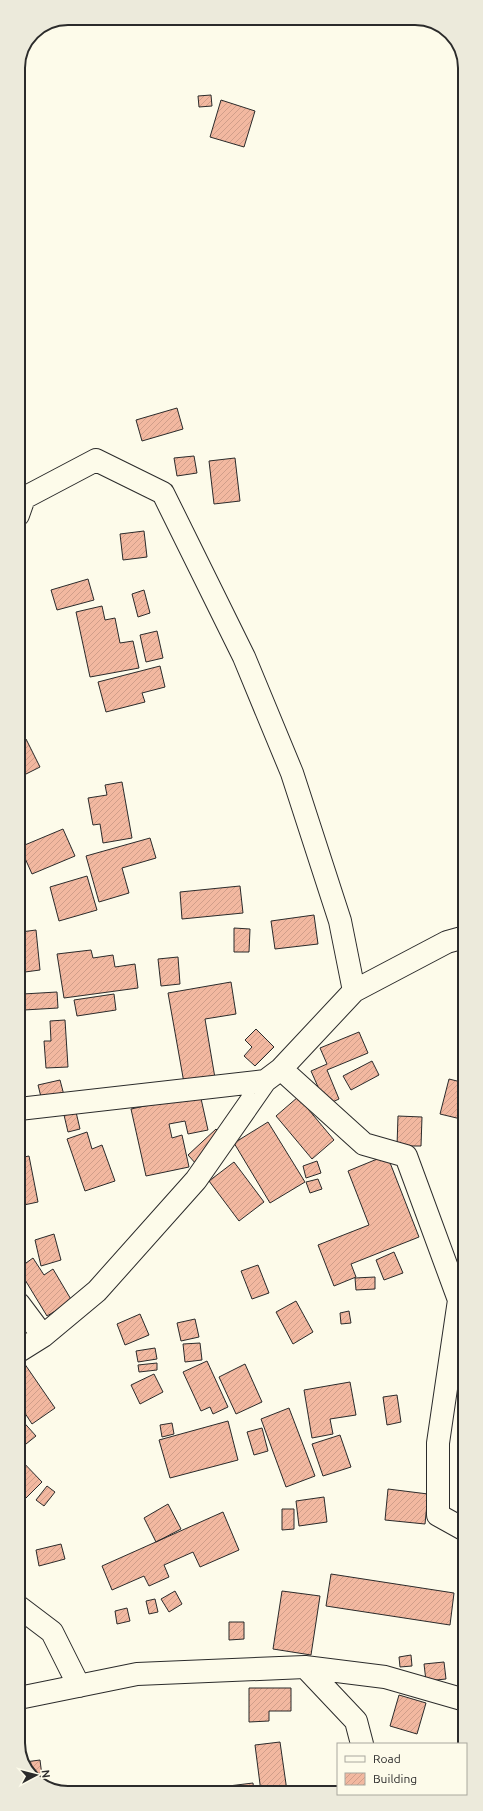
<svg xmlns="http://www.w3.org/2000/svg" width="483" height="1811" viewBox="0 0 483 1811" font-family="Ubuntu,sans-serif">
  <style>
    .building { fill: url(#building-hatch); stroke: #2b2b2b }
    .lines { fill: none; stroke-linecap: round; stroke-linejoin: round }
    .minor-casing { stroke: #2b2b2b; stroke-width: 24 }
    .minor { stroke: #fdfbea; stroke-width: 22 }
    .rim { fill: none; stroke: #2b2b2b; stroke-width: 2 }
  </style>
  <defs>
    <pattern id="building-hatch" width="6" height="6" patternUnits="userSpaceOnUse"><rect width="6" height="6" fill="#f2b8a0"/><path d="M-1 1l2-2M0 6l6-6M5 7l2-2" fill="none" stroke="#d09e8a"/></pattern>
  </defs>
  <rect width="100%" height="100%" fill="#fdfbea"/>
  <!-- building -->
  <path class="building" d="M211,95l1,11 -13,1 -1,-11z
    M221,100l34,11 -11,36 -34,-10z
    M177,408l6,21 -41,12 -6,-21z
    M194,456l3,17 -20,3 -3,-18z
    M235,458l5,43 -26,3 -5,-43z
    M144,531l3,26 -24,3 -3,-26z
    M88,579l6,21 -37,10 -6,-20z
    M144,590l6,23 -12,4 -6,-23z
    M102,606l3,14 10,-2 5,25 13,-2 6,27 -49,9 -14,-65z
    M157,631l6,27 -17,4 -6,-27z
    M160,666l5,21 -23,6 3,9 -39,10 -8,-30z
    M26,739l14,28 -22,11v-35z
    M122,782l10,56 -29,5 -3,-19 -7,1 -5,-27 19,-3 -2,-10z
    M63,829l12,27 -43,18 -12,-27z
    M150,838l6,20 -34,10 7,25 -30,9 -13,-46z
    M87,876l10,34 -38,11 -9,-34z
    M240,886l3,27 -61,6 -2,-27z
    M314,915l4,29 -43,5 -4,-28z
    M234,928l16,1 -1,23h-15z
    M36,930l4,40 -15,2 -4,-40z
    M91,950l2,8 20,-3 2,12 20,-3 3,24 -74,10 -7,-44z
    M178,957l2,27 -19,2 -3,-27z
    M231,982l5,32 -31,5 10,59 -31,5 -16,-90z
    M57,992l1,16 -34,2 -1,-16z
    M114,994l2,16 -39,6 -3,-16z
    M65,1020l3,47 -22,1 -2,-27h7l-1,-20z
    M256,1029l18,18 -19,19 -11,-10 8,-9 -7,-7z
    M359,1032l9,21 -41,17 12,29 -13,6 -15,-34 16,-7 -7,-16z
    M372,1061l7,14 -28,15 -8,-14z
    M449,1079l16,4v37l-25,-6z
    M60,1080l5,19 -22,6 -5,-20z
    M200,1094l8,36 -20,4 -3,-13 -16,3 3,14 10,-3 7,32 -43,9 -15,-67z
    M298,1097l36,43 -22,19 -36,-43z
    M76,1112l4,17 -12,3 -4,-17z
    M398,1116l24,1 -1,29h-24z
    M268,1122l37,60 -35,21 -36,-60z
    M216,1129l9,9 -28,27 -9,-10z
    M87,1132l5,17 10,-4 13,36 -30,10 -18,-52z
    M387,1155l32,82 -68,27 5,13 -22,9 -16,-41 51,-20 -21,-54z
    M29,1156l9,46 -19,4v-48z
    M317,1161l4,12 -15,5 -3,-12z
    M234,1162l30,40 -25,19 -30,-40z
    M318,1179l4,10 -12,4 -4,-11z
    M54,1234l7,26 -20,6 -6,-26z
    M394,1252l9,21 -19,7 -8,-20z
    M33,1258l11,17 9,-6 19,32 -25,15 -28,-46v-2z
    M258,1265l11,28 -17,6 -11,-28z
    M375,1277v12l-19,1 -1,-12z
    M296,1301l17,31 -20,12 -17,-32z
    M349,1311l2,12 -10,1 -1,-11z
    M140,1314l9,21 -24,10 -8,-21z
    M195,1319l4,18 -18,4 -4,-18z
    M200,1343l2,17 -17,2 -2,-18z
    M155,1348l2,11 -19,3 -2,-11z
    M22,1360l33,48 -23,16 -13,-20v-42z
    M207,1361l21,46 -15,7 -3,-7 -9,4 -18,-39z
    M157,1363v7l-18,2 -1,-7z
    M245,1364l17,38 -26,12 -17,-37z
    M154,1374l9,18 -23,12 -9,-19z
    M350,1382l6,33 -26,4 3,15 -21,4 -8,-48z
    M397,1395l4,27 -14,3 -4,-28z
    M289,1408l26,68 -29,11 -25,-68z
    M19,1417l17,19 -15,12 -2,-3z
    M228,1421l10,39 -68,18 -11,-38z
    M172,1423l2,11 -12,3 -2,-12z
    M262,1428l6,23 -14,4 -7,-23z
    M340,1435l11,32 -28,9 -11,-32z
    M19,1458l23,24 -19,19 -4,-4z
    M47,1486l8,6 -11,14 -8,-6z
    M388,1489l40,5 -3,30 -40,-4z
    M324,1497l3,25 -28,4 -3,-25z
    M168,1504l13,25 -25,13 -12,-24z
    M282,1509h12v20l-12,1z
    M223,1512l16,38 -39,17 -7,-15 -29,13 5,12 -20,9 -5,-10 -32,14 -10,-24z
    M61,1544l4,15 -26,7 -3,-16z
    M331,1574l123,19 -4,32 -124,-19z
    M175,1591l7,13 -13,8 -8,-13z
    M282,1591l38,5 -9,59 -38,-6z
    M155,1599l3,13 -9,2 -3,-13z
    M127,1608l3,13 -13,3 -2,-13z
    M229,1622h15v17l-15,1z
    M411,1655l1,11 -12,1 -1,-10z
    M444,1662l2,17 -20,2 -2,-17z
    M249,1688h42v23h-22v10l-20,1z
    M399,1695l27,8 -9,31 -27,-8z
    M19,1729l5,29h-2l-3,-5z
    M280,1742l7,49 -26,1 -6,-47z
    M40,1760l3,24 -8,-4 -10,-18z
    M253,1783l1,9 -83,1z"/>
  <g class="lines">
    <!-- minor casing -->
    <g class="minor-casing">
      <path id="minor" d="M18,515l6,-17 72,-38 67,33 81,164 48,116 48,148 14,70
        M281,1069l83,75 42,12 53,144 -21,143v72l27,15
        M19,1109l246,-28
        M19,1304l24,32
        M19,1351l24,-15 54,-45 99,-111 69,-99 16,-12 73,-78 93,-49 18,-5
        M19,1607l33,25 27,54
        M305,1667l51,54 6,23
        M19,1698l118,-24 168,-7 80,10 80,23"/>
    </g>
    <!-- minor -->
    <use href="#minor" class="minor"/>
  </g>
  <!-- crop -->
  <path d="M0 0H483V1811H0ZM68 25H415A43 43 0 0 1 458 68V1743A43 43 0 0 1 415 1786H68A43 43 0 0 1 25 1743V68A43 43 0 0 1 68 25Z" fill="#eceadb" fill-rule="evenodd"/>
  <path class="rim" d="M68 25H415A43 43 0 0 1 458 68V1743A43 43 0 0 1 415 1786H68A43 43 0 0 1 25 1743V68A43 43 0 0 1 68 25Z"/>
  <!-- legend -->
  <rect x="337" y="1743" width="130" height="52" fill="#fdfbea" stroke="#a9a89e"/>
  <rect x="345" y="1756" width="20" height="6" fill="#fdfbea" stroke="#a9a89e"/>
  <text x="373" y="1763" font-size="12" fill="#2b2b2b">Road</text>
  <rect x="345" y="1773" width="20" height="12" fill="url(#building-hatch)" stroke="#a9a89e"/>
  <text x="373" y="1783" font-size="12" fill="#2b2b2b">Building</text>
  <!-- north arrow -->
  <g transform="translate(36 1775) rotate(83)" stroke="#fdfbea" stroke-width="3" paint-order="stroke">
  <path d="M0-3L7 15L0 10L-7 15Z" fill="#2b2b2b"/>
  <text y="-6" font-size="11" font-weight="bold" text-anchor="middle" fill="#2b2b2b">N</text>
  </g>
</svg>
